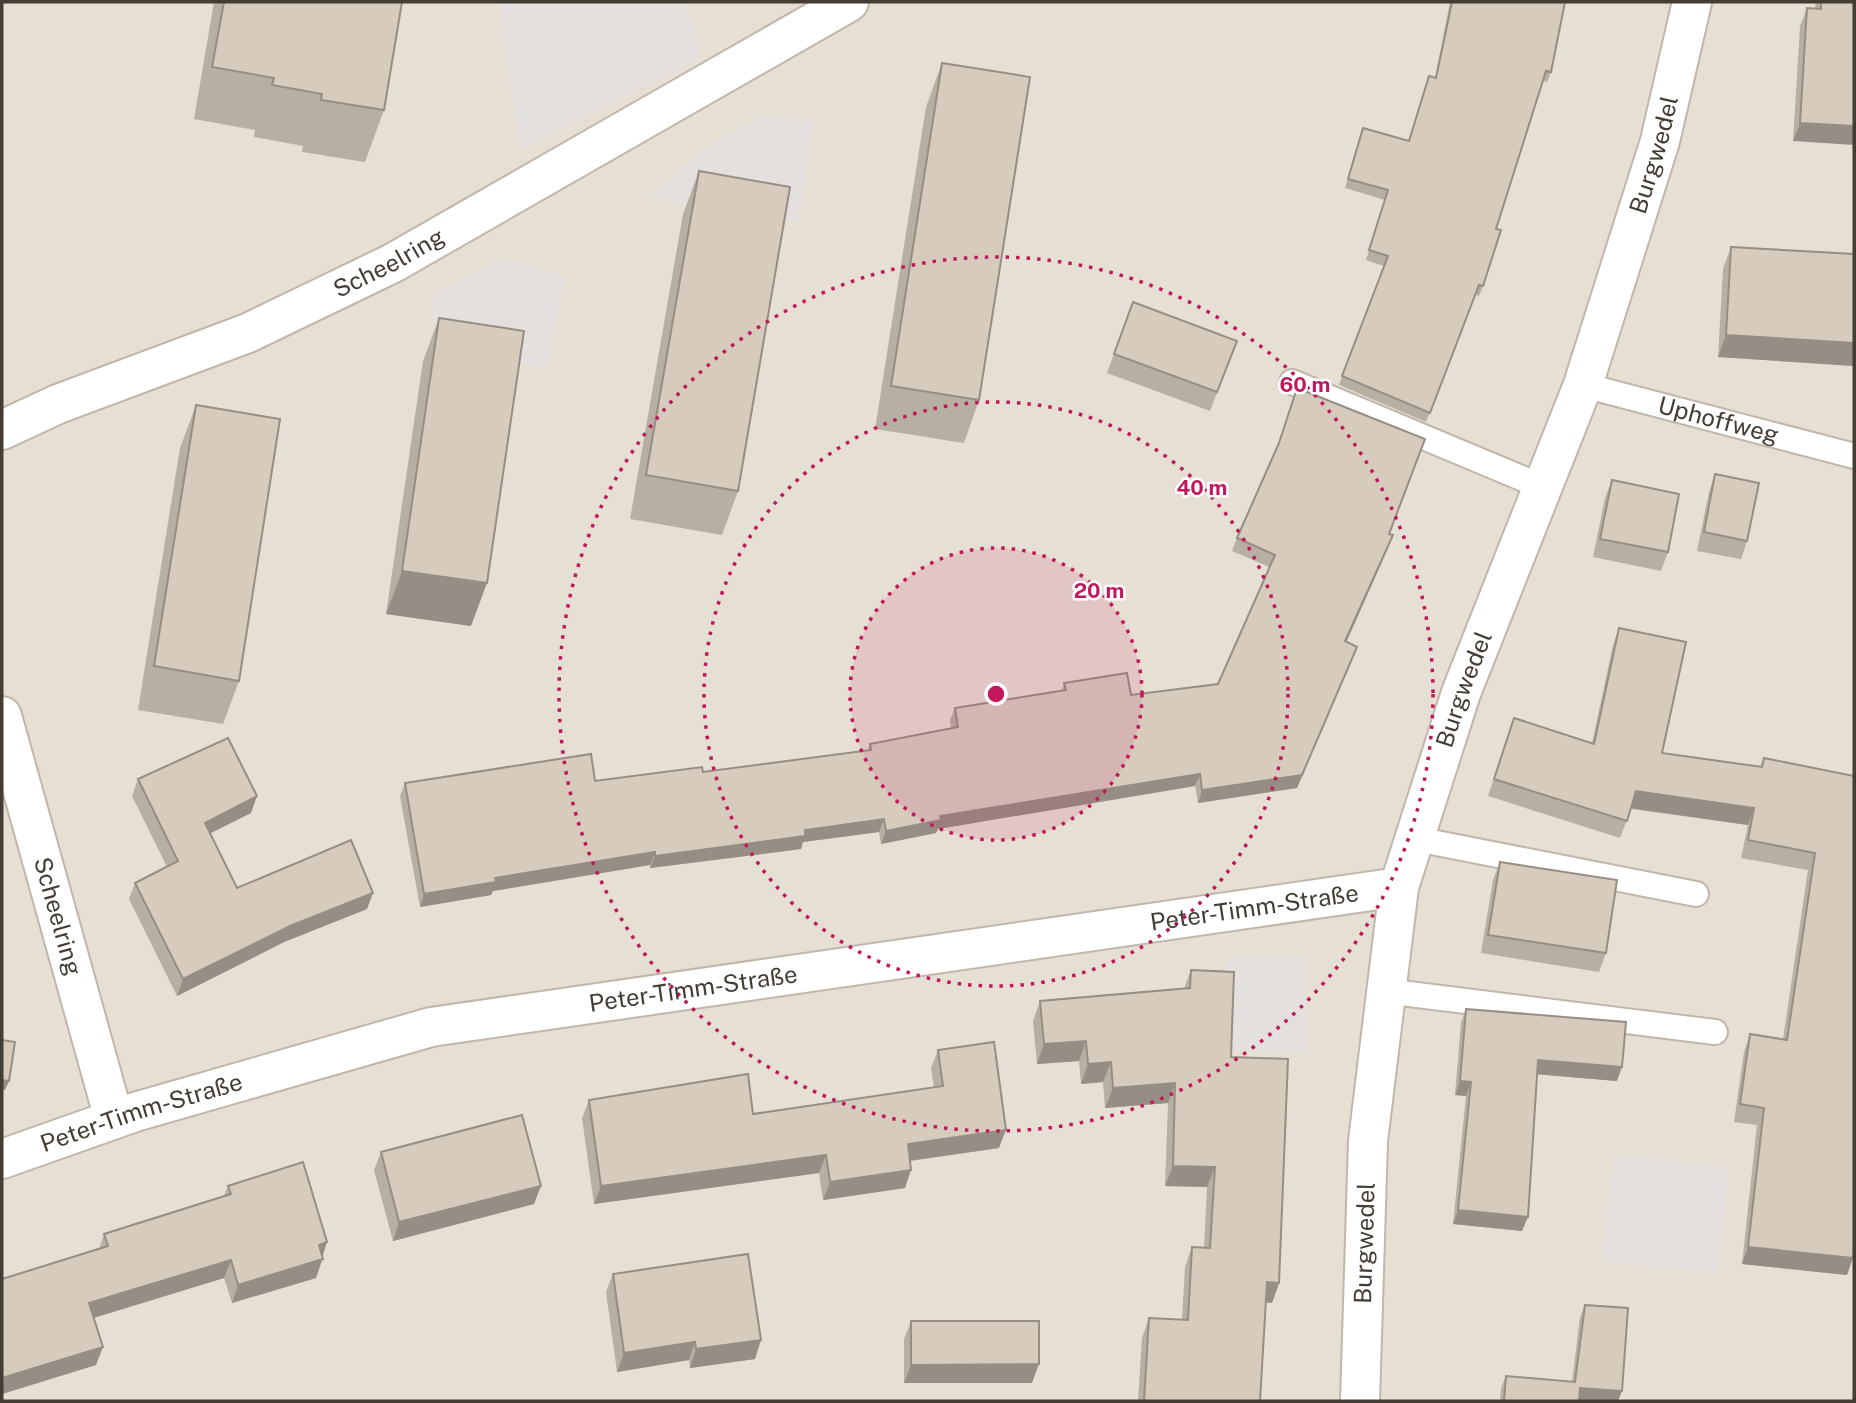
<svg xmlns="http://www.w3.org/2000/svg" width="1856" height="1403" viewBox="0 0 1856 1403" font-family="'Public Sans',sans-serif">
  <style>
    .residential { fill: #e6dfd3 }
    .parking { fill: #e3e0dd }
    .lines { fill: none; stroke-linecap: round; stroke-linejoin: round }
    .service-casing { stroke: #c0b7aa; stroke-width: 28 }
    .minor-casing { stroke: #c0b7aa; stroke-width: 42 }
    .service { stroke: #fff; stroke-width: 24 }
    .minor { stroke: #fff; stroke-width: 38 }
    .wall { fill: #b8afa3 }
    .shaded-wall { fill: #968e84 }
    .building { fill: #d6cbbd; stroke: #968e84; stroke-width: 2 }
    .ring { fill: none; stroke: #c2185b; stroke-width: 3.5; stroke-dasharray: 3.5 7 }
    .labels { text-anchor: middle; stroke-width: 5; stroke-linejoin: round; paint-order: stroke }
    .street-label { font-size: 24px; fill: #443d34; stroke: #fff }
    .centre { fill: #c2185b; stroke: #fff; stroke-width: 3.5 }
    .ring-label { font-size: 21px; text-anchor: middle; font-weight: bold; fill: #c2185b; stroke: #fff; stroke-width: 5; stroke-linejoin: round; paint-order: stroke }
  </style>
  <rect width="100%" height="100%" fill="#f2ede4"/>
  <!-- residential -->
  <path class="residential" d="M2,2h1852v1399h-1852z"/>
  <!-- parking -->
  <path class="parking" d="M499,2h187l15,56 -181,91z
    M763,115l50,6 -14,101 -153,-25 68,-55z
    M502,257l63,19 -19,93 -112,-23 -3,-50z
    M1304,954l3,98 -75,-2 -5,-92z
    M1614,1154l115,13 -12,107 -115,-13z"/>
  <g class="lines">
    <!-- service casing -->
    <g class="service-casing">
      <g id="service">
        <path d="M1292,382l251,105"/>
        <path id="s1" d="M1583,385l271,71"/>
        <path d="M1416,839l280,55"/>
        <path d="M1385,991l330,41"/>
      </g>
    </g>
    <!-- minor casing -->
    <g class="minor-casing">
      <g id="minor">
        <path id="s2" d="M2,430l56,-26 190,-71 145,-70 456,-261"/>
        <path id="s3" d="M2,716l112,403"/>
        <path id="s4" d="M2,1159l133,-47 296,-85 968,-140"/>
        <path id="s5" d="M1360,1401l8,-260 31,-254 62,-194 122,-308 77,-244 32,-139"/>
      </g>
    </g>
    <!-- service -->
    <use href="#service" class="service"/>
    <!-- minor -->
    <use href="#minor" class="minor"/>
  </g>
  <!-- wall -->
  <path class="wall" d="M214,2h188l-18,108 -19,52 -63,-10 1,-6 -49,-9 1,-7 -61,-11z
    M1450,2h115l-14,70 -4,10 -4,-1 -47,148 -13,57 -4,10 -4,-2 -49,128 -87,-37 45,-119 -18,-6 19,-60 -40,-12 18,-60 45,13 27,-63z
    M1816,2h38l-61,139 7,-115 7,-18h8z
    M942,63l37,337 -15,43 -89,-14 51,-322z
    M699,171l39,320 -16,44 -92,-16 53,-305z
    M1731,247l123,7v112l-136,-9 5,-88z
    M1133,302l104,39 -27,70 -103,-38z
    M439,318l32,308 -85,-12 37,-253z
    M196,405l43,276 -16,43 -85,-14 42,-262z
    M1715,474l32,67 -6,18 -44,-8 12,-59z
    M1612,480l56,72 -7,19 -68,-14 12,-59z
    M1389,534l-1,14 -42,94 11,5 -60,141 -99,15 -3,-17 -257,43 -2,4 -55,11 -2,-12 -76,10 -2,7 -151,19v-3l-157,26 -2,4 -71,12 -20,-111 5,-13 190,-2 108,-9 164,-21 3,-7 81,-16 -1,-8 5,-12 107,-18 2,-7 67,12 87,-11 51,-117 -37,-16 5,-13z
    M1619,628l43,125 98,14 4,-9 90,18 -7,499 -105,-11 15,-139 -23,-3 10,-70 6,-18 33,5 25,-169 -67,-12 7,-33 -117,-16 -11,29 -132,-42 26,-78 78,25 21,-98z
    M138,779l113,34 -41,20 27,55 130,21 -83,33 -107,54 -48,-97 6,-16 32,-16 -35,-71z
    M1500,862l106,91 -7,19 -118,-19 12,-73z
    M1191,970l40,87 48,226 -7,20 -6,-1 -6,99h-122l4,-63 7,-20 33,2 3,-53 7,-20 12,1 3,-61 -42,-1 3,-83 -63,5 -2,-26 -22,2 -2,-23 -42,3 -4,-43 7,-20 144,-12z
    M1466,1009l151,72 -80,-7 -15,157 -69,-7 13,-128 -11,-1 6,-72z
    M938,1050l61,98 -89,13 -5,27 -82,12 -4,-27 -225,31 -12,-86 7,-18 164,14 181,-27 -3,-19z
    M381,1152l153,52 -141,37 -19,-71z
    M228,1186l94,71 1,2 -7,19 -84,25 -8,-25 -130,40 2,47 -94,29v-115l97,-30 5,-15 120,-38z
    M613,1274l142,85 -65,9 -1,-8 -72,12 -11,-80z
    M1585,1305l-6,96h-79l1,-13 5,-12 66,6 8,-65z
    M911,1321l121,62h-128v-44z"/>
  <!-- shaded-wall -->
  <path class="shaded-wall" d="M1800,123l54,3v19l-61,-4z
    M1726,335l128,8v23l-136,-9z
    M1393,535l-5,13 -47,106 4,-13z
    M402,571l85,12 -16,43 -85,-12z
    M1357,647l-60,141 -99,15 4,-13z
    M1200,774l-5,12 -257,43 -2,4 -55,11 5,-13 54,-15z
    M1636,791l118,17 -6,17 -118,-17z
    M257,796l-6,17 -52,26 6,-16z
    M884,819l-5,13 -76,10 -2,7 -151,19 5,-12 150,-26z
    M655,852l-5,13 -157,26 -2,4 -71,12 4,-13 71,-16z
    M373,893l-6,16 -83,33 -107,54 6,-17 107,-53z
    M1086,1041l-7,20 -42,3 7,-20z
    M1538,1060l84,7 -5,14 -84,-7z
    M1111,1062l-8,20 -22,2 7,-20z
    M2,1080l7,1 -4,9 -3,-1z
    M1460,1081l11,1 -5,14 -11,-1z
    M1175,1083l-7,20 -63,5 8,-20z
    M1006,1130l-7,18 -98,14 7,-18z
    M826,1155l-7,18 -225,31 7,-18z
    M1173,1166l42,1 -8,20 -42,-1z
    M911,1170l-6,18 -82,12 7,-18z
    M541,1186l-7,18 -141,37 6,-19z
    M1458,1210l70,7 -6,14 -69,-7z
    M327,1242l-11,36 -84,25 6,-18 81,-40z
    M1748,1247l105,11 -6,17 -105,-11z
    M231,1260l-7,18 -141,43 6,-18z
    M1267,1282l12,1 -7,20 -12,-1z
    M761,1340l-6,19 -65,9 6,-19z
    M695,1342l-6,18 -72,12 7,-19z
    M103,1347l-7,18 -94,29v-16z
    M1039,1364l-7,19h-128l7,-18z
    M1580,1388l42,3 -4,10 -43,-1z"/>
  <!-- building -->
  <path class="building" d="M224,2h178l-18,108 -63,-10 1,-6 -50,-9 2,-7 -62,-11z
    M1452,2h113l-14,70 -5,-1 -50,158 5,1 -18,56 -4,-1 -49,128 -88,-37 46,-120 -19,-6 19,-60 -40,-11 15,-51 46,13 20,-65 7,2z
    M1821,2h33v124l-54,-3 7,-115 14,1z
    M942,63l88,14 -51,323 -88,-14z
    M699,171l91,16 -52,304 -92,-16z
    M1731,247l123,7v89l-128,-8z
    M1133,302l104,39 -20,51 -103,-38z
    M439,318l85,13 -37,252 -85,-12z
    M1297,388l128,51 -36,95 4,1 -48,106 12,6 -55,128 -100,15 -2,-16 -260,42 1,4 -55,11 -2,-12 -79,11v6l-150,20v-4l-160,26 1,4 -72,12 -19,-111 186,-29 4,27 107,-14 1,5 168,-22 -1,-6 88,-17 -3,-19 111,-18 -2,-7 63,-10 4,22 87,-11 57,-129 -38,-17 42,-95z
    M196,405l84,14 -41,262 -85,-15z
    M1715,474l44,9 -12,58 -43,-9z
    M1612,480l67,14 -11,58 -68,-13z
    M1619,628l67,14 -24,111 100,14 2,-9 90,18v473l-1,9 -105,-11 16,-139 -24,-4 10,-70 37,6 28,-187 -67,-13 6,-32 -118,-17 -9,30 -133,-42 20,-61 80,26z
    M228,738l29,58 -52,27 32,65 114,-48 22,53 -83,33 -107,53 -48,-96 43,-22 -40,-82z
    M1500,862l117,18 -11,73 -118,-18z
    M1191,970l43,2 -3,85 57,2 -9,224 -12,-1 -7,119h-116l5,-83 39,2 4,-73 18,1 5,-81 -42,-1 2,-83 -62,5 -2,-26 -23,2 -2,-23 -42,3 -4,-43 150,-13z
    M1466,1009l160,13 -4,45 -84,-7 -10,157 -70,-7 13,-128 -11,-1z
    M2,1040l13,2 -6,39 -7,-1z
    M994,1042l12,88 -98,14 3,26 -81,12 -4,-27 -225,31 -12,-86 159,-26 5,40 190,-28 -5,-36z
    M522,1115l19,71 -142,36 -18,-70z
    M303,1162l24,80 -8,3 4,14 -85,26 -7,-25 -142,43 14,44 -101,31v-99l106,-33 -4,-12 127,-40 -3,-8z
    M748,1254l13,86 -65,9 -1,-7 -71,11 -11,-79z
    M1585,1305l43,3 -6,83 -42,-3 -1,13h-75l2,-25 69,6z
    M911,1321h128v43l-128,1z"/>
  <!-- distance rings -->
  <circle cx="996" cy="694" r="146" fill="#c2185b" fill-opacity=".12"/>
  <g class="ring">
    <circle cx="996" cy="694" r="146"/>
    <circle cx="996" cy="694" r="292"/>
    <circle cx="996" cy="694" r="437"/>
  </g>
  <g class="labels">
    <!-- street labels -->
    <g class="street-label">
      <text dy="8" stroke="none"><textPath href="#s5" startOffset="1292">Burgwedel</textPath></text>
      <text dy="8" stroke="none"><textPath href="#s2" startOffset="422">Scheelring</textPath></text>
      <text dy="8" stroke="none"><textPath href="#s1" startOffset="140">Uphoffweg</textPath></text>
      <text dy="8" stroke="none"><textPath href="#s5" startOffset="724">Burgwedel</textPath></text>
      <text dy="8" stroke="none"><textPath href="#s4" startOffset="1281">Peter-Timm-Straße</textPath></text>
      <text dy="8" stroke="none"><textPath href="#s3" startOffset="208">Scheelring</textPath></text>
      <text dy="8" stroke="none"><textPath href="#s4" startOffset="714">Peter-Timm-Straße</textPath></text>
      <text dy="8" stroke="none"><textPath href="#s4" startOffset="147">Peter-Timm-Straße</textPath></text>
      <text dy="8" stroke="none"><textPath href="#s5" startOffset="158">Burgwedel</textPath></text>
    </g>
  </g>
  <circle cx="996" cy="694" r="10" class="centre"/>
  <g class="ring-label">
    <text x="1305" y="392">60 m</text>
    <text x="1202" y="495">40 m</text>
    <text x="1099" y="598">20 m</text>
  </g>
  <!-- border -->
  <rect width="1856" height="1403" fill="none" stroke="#443d34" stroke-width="7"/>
</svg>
